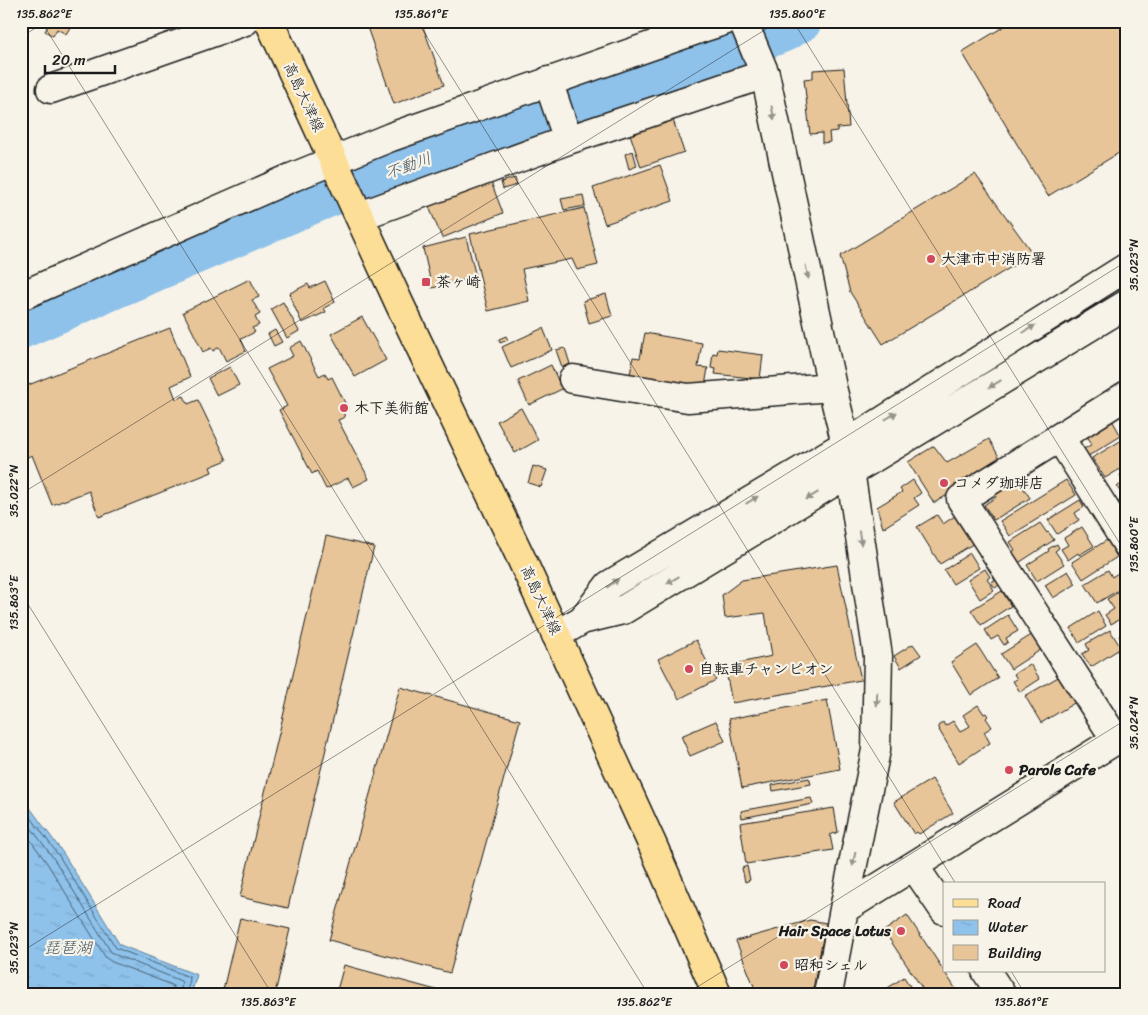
<svg xmlns="http://www.w3.org/2000/svg" width="1148" height="1015" viewBox="0 0 1148 1015" font-family="Sriracha,'Klee One',sans-serif">
  <style>
    .water { fill: url(#water-ripples); stroke: #608098 }
    .lines { fill: none; stroke-linecap: round; stroke-linejoin: round }
    .shore { stroke: #4a5e6f; stroke-width: 1 }
    .river { stroke: #8ec2eb; stroke-width: 42 }
    .building { fill: #e7c598; stroke: #1c1c1c }
    .minor-casing { stroke: #1c1c1c; stroke-width: 31 }
    .major-casing { stroke: #1c1c1c; stroke-width: 31 }
    .minor { stroke: #f7f3e8; stroke-width: 28 }
    .major { stroke: #fcde96; stroke-width: 28 }
    .oneway { fill: #94928c }
    .ticks { fill: none; stroke: #1c1c1c; stroke-width: 1; stroke-opacity: 0.45 }
    .poi-dot { fill: #d1495b; stroke: #f7f3e8; stroke-width: 2 }
    .labels { text-anchor: middle; stroke-width: 4.5; stroke-linejoin: round; paint-order: stroke }
    .street-label { font-size: 15px; fill: #1c1c1c; stroke: #f7f3e8 }
    .poi-label { font-size: 15px; font-weight: bold; fill: #1c1c1c; stroke: #f7f3e8; text-anchor: start }
    .water-label { font-size: 16px; font-style: italic; fill: #445664; stroke: #f7f3e8 }
    .neatline { fill: none; stroke: #1c1c1c; stroke-width: 2 }
    .ticks-label { font-size: 12px; text-anchor: middle; fill: #1c1c1c }
  </style>
  <defs>
    <pattern id="water-ripples" width="26" height="14" patternUnits="userSpaceOnUse" patternTransform="scale(1.25)"><rect width="26" height="14" fill="#8ec2eb"/><path d="M2 4q2-2 4 0t4 0M15 11q2-2 4 0t4 0" fill="none" stroke="#7aa6c9"/></pattern>
  </defs>
  <rect width="100%" height="100%" fill="#f7f3e8"/>
  <filter id="ink" filterUnits="userSpaceOnUse"><feTurbulence type="fractalNoise" baseFrequency=".02" numOctaves="2"/><feDisplacementMap in="SourceGraphic" scale="10" xChannelSelector="R" yChannelSelector="G"/><feConvolveMatrix kernelMatrix="1 2 1 2 8 2 1 2 1" color-interpolation-filters="sRGB"/></filter>
  <g filter="url(#ink)">
    <!-- water -->
    <path class="water" d="M21,768l7,37 35,48 57,92 77,30 -6,19h-170z"/>
    <g class="lines">
      <!-- shore -->
      <path class="shore" d="M21,795l3,13 35,48 57,92 73,29 1,3 -4,14
        M21,814l33,45 57,93 5,3 65,26 1,2 -2,11
        M21,827l26,36 59,95 6,4 60,23 1,2v7"/>
      <!-- river -->
      <path class="river" d="M21,328l289,-124 88,-36 317,-110 69,-27 17,-10"/>
    </g>
    <!-- building -->
    <path class="building" d="M51,21h23l-8,13 -9,-5 -4,7 -8,-5z
      M311,21h15l-12,6z
      M381,21h40l23,64 -50,19 -27,-77z
      M1013,21h114v127l-79,48 -86,-144z
      M844,68l5,59 -12,1v3l-8,1 1,10 -8,1v-10l-12,1 -6,-55 9,-1v-8z
      M673,120l11,32 -43,15 -11,-33z
      M633,151l4,15 -8,3 -4,-15z
      M660,165l13,36 -68,23 -12,-36z
      M975,174l58,80 -150,90 -33,-52 -10,-36z
      M489,177l14,36 -61,25 -15,-36z
      M515,178l2,7 -14,4 -2,-7z
      M583,195l2,11 -21,4 -3,-11z
      M584,208l14,57 -21,5 -5,-11 -50,10 7,32 -41,10 -18,-77z
      M466,237l10,40 -44,11 -9,-40z
      M250,279l9,18 -7,3 8,14 -5,3 4,8 -7,3 3,4 -14,7 5,12 -20,10 -7,-14 -6,4 -2,-3 -8,4 -20,-40z
      M325,281l10,21 -11,6 2,4 -24,11 -12,-26 1,-1 -1,-3 18,-9 2,4z
      M606,294l6,22 -23,7 -6,-22z
      M283,302l16,29 -12,7 -16,-29z
      M362,317l24,43 -31,17 -24,-43z
      M170,328l20,49 -19,9 5,13 8,-3 4,8 10,-4 29,60 -17,7 2,5 -113,45 -10,-26 -37,14 -20,-50 -11,5v-72z
      M543,328l9,22 -41,18 -9,-21z
      M275,330l7,12 -8,4 -6,-12z
      M645,333l57,10 -4,24 10,1 -3,18 -75,-11 3,-18 7,1z
      M506,336l2,4 -8,3 -1,-4z
      M301,341l18,35 6,-3 3,6 4,-2 16,32 -5,3 2,5 -7,3 31,59 -16,8 -5,-9 -22,11 -9,-18 -5,3 -33,-64 8,-4 -20,-37 26,-13 -4,-8z
      M565,348l5,16 -8,3 -6,-17z
      M718,349l45,6 -3,24 -45,-5 1,-5 -5,-1 2,-15 4,1z
      M551,365l11,24 -33,16 -11,-24z
      M230,367l9,18 -22,11 -9,-18z
      M521,408l17,32 -23,13 -18,-32z
      M1112,420l9,16 -36,22 -4,-7 11,-7 -5,-8z
      M989,439l13,23 -68,41 -26,-41 26,-16 13,17z
      M1122,440l5,8v17l-22,13 -13,-20z
      M533,466l14,4 -6,17 -13,-4z
      M1127,471v23l-4,2 -6,-9 7,-5 -4,-7z
      M1016,477l14,21 -36,22 -10,-15 12,-8 -3,-6z
      M913,480l8,13 -7,5 5,7 -36,23 -6,-21 25,-15 -2,-3z
      M1066,480l10,15 -66,41 -10,-15z
      M1127,497v18l-9,-13z
      M1080,500l4,7 -9,6 4,7 -22,14 -9,-14z
      M937,515l6,9 12,-8 4,7 4,-2 13,21 -36,22 -23,-37z
      M1040,523l7,10 1,-1 2,2 4,6 -37,24 -7,-11 5,-3 -5,-8z
      M1082,527l12,19 -15,9 -1,-2 -10,7 -7,-11 7,-4 -4,-7z
      M326,536l48,11 -86,361 -48,-11z
      M1107,540l10,17 -34,22 -11,-17z
      M1057,544l2,4 -4,3 9,13 -27,17 -10,-16 22,-14 -1,-2z
      M970,553l9,15 -26,16 -9,-14z
      M837,565l24,115 -129,23 -7,-37 47,-10 -7,-43 -40,5 -3,-23 20,-15z
      M985,569l5,8 -3,2 7,11 -14,9 -12,-19z
      M1108,570l4,7 9,-6 6,11 -4,2 2,2 -28,17 -12,-19z
      M1068,571l8,13 -23,14 -8,-13z
      M999,578l3,5 -7,5 -4,-6z
      M1126,587l1,28 -16,9 -6,-9 9,-6 -7,-10z
      M1002,591l9,15 -30,19 -10,-15z
      M1098,611l8,15 -27,17 -8,-15z
      M1008,615l10,16 -12,7 2,4 -4,3 -6,-9 -7,4 -6,-10z
      M1110,630l11,18 -30,19 -9,-13 7,-4 -3,-6z
      M1127,631v14l-2,1 -6,-10z
      M1033,634l9,15 -31,20 -10,-15z
      M696,640l20,40 -37,19 -21,-40z
      M913,644l8,11 -20,13 -7,-12z
      M977,645l21,33 -27,17 -20,-33z
      M1030,664l10,15 -20,13 -7,-11 4,-2 -3,-5z
      M1060,676l16,26 -35,21 -16,-27z
      M400,687l120,33 -70,253 -121,-33z
      M827,700l13,69 -98,19 -13,-69z
      M978,705l6,9 2,-1 2,3 -2,2 6,9 -8,5 6,11 -31,20 -20,-33h1l-2,-4 5,-4 2,4 8,-5 7,11 10,-6 -7,-11z
      M716,721l9,20 -35,15 -9,-20z
      M809,778l2,6 -38,7 -1,-6z
      M932,779l21,34 -34,21 -2,-2 -3,2 -20,-32z
      M811,798l2,6 -71,14 -1,-7z
      M834,808l4,24 -8,3 3,15 -87,14 -6,-41z
      M747,866l3,14 -5,2 -3,-14z
      M907,915l37,56 15,23h-33l-42,-63z
      M240,918l50,11 -15,65h-53z
      M810,920l16,3 -14,71h-55l-21,-53z
      M344,965l107,29h-115z
      M904,977l11,17h-36z"/>
    <g class="lines">
      <!-- minor casing -->
      <g class="minor-casing">
        <path id="minor" d="M743,21l22,53 67,313 14,57 32,212 -2,94 -32,159 -16,85
          M548,81l20,59
          M51,89l194,-68
          M360,216l208,-76 197,-66
          M21,296l272,-119 98,-40 311,-109 22,-7
          M573,379l115,19 144,-11
          M1060,438l67,106
          M582,620l27,-35 237,-141 281,-177
          M556,635l26,-15 41,-10 504,-306
          M1116,740l-155,-241 166,-104
          M914,866l30,44
          M844,909l283,-176
          M986,971l15,23"/>
      </g>
      <!-- major casing -->
      <g class="major-casing">
        <path id="major" d="M269,21l131,284 121,253 132,288 64,148"/>
      </g>
      <!-- minor -->
      <use href="#minor" class="minor"/>
      <!-- major -->
      <use href="#major" class="major"/>
    </g>
    <!-- one-way arrows -->
    <defs><path id="oneway-solid" d="M-6-.8H1V-3.2L6.5 0L1 3.2V.8H-6Z" transform="scale(1.25)"/></defs>
    <g class="oneway">
      <use href="#oneway-solid" transform="translate(773 113) rotate(78)"/>
      <use href="#oneway-solid" transform="translate(807 272) rotate(78)"/>
      <use href="#oneway-solid" transform="translate(1029 329) rotate(-32)"/>
      <use href="#oneway-solid" transform="translate(995 384) rotate(149)"/>
      <use href="#oneway-solid" transform="translate(891 416) rotate(-32)"/>
      <use href="#oneway-solid" transform="translate(812 496) rotate(149)"/>
      <use href="#oneway-solid" transform="translate(752 500) rotate(-31)"/>
      <use href="#oneway-solid" transform="translate(860 538) rotate(81)"/>
      <use href="#oneway-solid" transform="translate(673 580) rotate(149)"/>
      <use href="#oneway-solid" transform="translate(613 583) rotate(-36)"/>
      <use href="#oneway-solid" transform="translate(877 699) rotate(91)"/>
      <use href="#oneway-solid" transform="translate(854 859) rotate(101)"/>
    </g>
  </g>
  <!-- ticks -->
  <path class="ticks" d="M41,21l607,973M417,21l539,863M793,21l334,534M21,37l26,-16M21,494l758,-473M21,593l251,401M21,952l1106,-691M1011,971l14,23M686,994l441,-275"/>
  <!-- markers -->
  <g class="poi-dot">
    <circle cx="931" cy="259" r="5"/>
    <rect x="421" y="277" width="10" height="10" rx="2.5"/>
    <circle cx="344" cy="408" r="5"/>
    <circle cx="944" cy="483" r="5"/>
    <circle cx="689" cy="669" r="5"/>
    <circle cx="1009" cy="770" r="5"/>
    <circle cx="901" cy="931" r="5"/>
    <circle cx="784" cy="965" r="5"/>
  </g>
  <g class="labels">
    <!-- street labels -->
    <g class="street-label">
      <text transform="translate(304 97) rotate(65)" y="5">高島大津線</text>
      <text transform="translate(541 600) rotate(65)" y="5">高島大津線</text>
    </g>
    <!-- poi labels -->
    <g class="poi-label">
      <text x="941" y="264">大津市中消防署</text>
      <text x="436" y="287">茶ヶ崎</text>
      <text x="354" y="413">木下美術館</text>
      <text x="954" y="488">コメダ珈琲店</text>
      <text x="699" y="674">自転車チャンピオン</text>
      <text x="1019" y="775">Parole Cafe</text>
      <text x="891" y="936" text-anchor="end">Hair Space Lotus</text>
      <text x="794" y="970">昭和シェル</text>
    </g>
    <!-- water labels -->
    <g class="water-label">
      <text transform="translate(408 165) rotate(-20)" y="6">不動川</text>
      <text x="68" y="953">琵琶湖</text>
    </g>
  </g>
  <!-- margin -->
  <rect width="1148" height="1015" fill="none" stroke="#f7f3e8" stroke-width="55"/>
  <!-- legend -->
  <rect x="943" y="882" width="162" height="90" fill="#f7f3e8" stroke="#9f9d96"/>
  <rect x="953" y="899" width="25" height="8" fill="#fcde96" stroke="#9f9d96"/>
  <text x="988" y="908" font-size="15" fill="#1c1c1c">Road</text>
  <rect x="953" y="920" width="25" height="15" fill="url(#water-ripples)" stroke="#9f9d96"/>
  <text x="988" y="932" font-size="15" fill="#1c1c1c">Water</text>
  <rect x="953" y="945" width="25" height="15" fill="#e7c598" stroke="#9f9d96"/>
  <text x="988" y="958" font-size="15" fill="#1c1c1c">Building</text>
  <!-- scale -->
  <path d="M45 65v8h70v-8" fill="none" stroke="#1c1c1c" stroke-width="2.5"/>
  <text x="52" y="65" font-size="15" fill="#1c1c1c" stroke="#f7f3e8" stroke-width="4" paint-order="stroke">20 m</text>
  <rect x="28" y="28" width="1092" height="960" class="neatline"/>
  <g class="ticks-label">
    <text x="44" y="18">135.862°E</text>
    <text x="421" y="18">135.861°E</text>
    <text x="797" y="18">135.860°E</text>
    <text transform="translate(1134 265) rotate(-90)" y="4">35.023°N</text>
    <text transform="translate(14 491) rotate(-90)" y="4">35.022°N</text>
    <text transform="translate(1134 545) rotate(-90)" y="4">135.860°E</text>
    <text transform="translate(14 603) rotate(-90)" y="4">135.863°E</text>
    <text transform="translate(1134 723) rotate(-90)" y="4">35.024°N</text>
    <text transform="translate(14 948) rotate(-90)" y="4">35.023°N</text>
    <text x="268" y="1006">135.863°E</text>
    <text x="644" y="1006">135.862°E</text>
    <text x="1021" y="1006">135.861°E</text>
  </g>
</svg>
